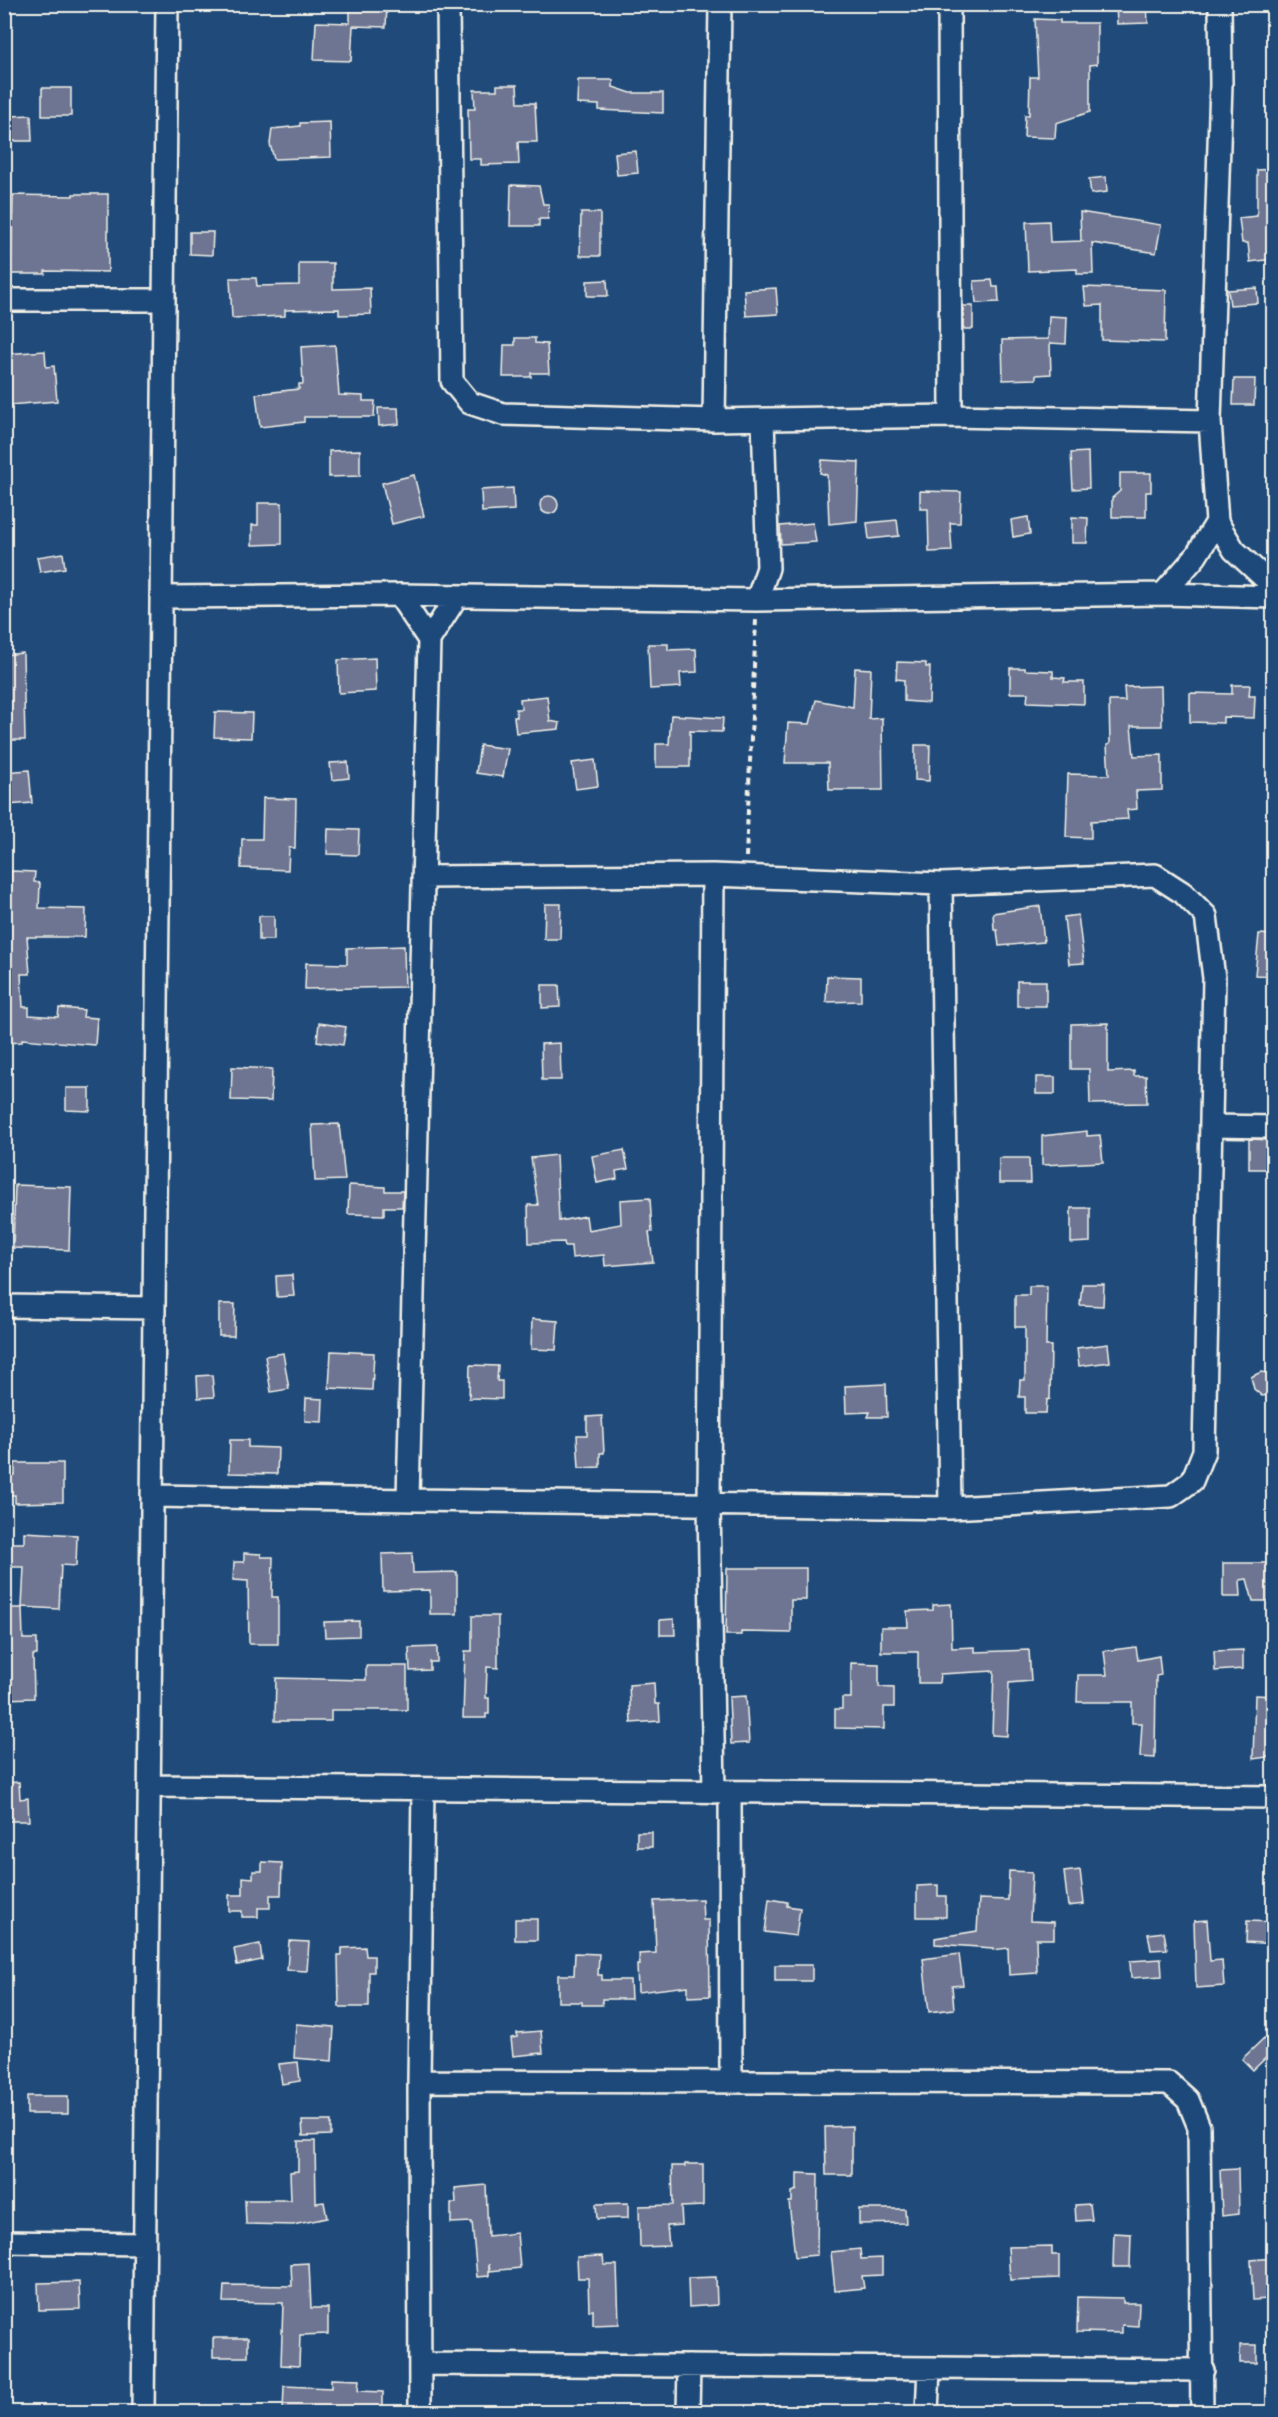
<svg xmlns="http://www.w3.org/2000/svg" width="1278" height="2417" viewBox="0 0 1278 2417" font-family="Sriracha,sans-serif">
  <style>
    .building { fill: #6d7492; stroke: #f4f1e8; stroke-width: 1.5 }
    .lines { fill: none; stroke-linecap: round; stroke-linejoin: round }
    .street-casing { stroke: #f4f1e8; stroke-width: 26 }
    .path { stroke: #f4f1e8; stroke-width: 4; stroke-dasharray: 6 4.5; stroke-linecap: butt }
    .street { stroke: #1f4a7a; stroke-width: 21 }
  </style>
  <rect width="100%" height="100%" fill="#1f4a7a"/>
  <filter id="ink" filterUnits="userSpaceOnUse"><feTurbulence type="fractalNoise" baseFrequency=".0167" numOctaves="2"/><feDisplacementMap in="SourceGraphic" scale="12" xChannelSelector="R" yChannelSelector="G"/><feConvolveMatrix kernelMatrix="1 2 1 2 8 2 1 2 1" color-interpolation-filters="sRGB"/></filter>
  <g filter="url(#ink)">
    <!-- building -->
    <path class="building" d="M350,4h37l-1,23 -33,-1 -2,35 -37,-1 2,-38 34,1z
      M1116,4h31l1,19 -31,1z
      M1035,19l25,1v3h37v41l-7,1v47l-34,11 -1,15 -31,-1 1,-22h4l1,-38h8z
      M578,80h35v7l18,6h32v20l-64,-3v-5l-22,-1z
      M497,85h20l1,18h17l2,39h-19l1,22 -38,1v-6h-12l-1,-50h7l-1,-19h23z
      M42,88h29v28h-29z
      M31,115l1,26h-21v-25z
      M330,122l1,35 -57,2 -4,-15 2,-15 28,-3v-3z
      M636,151l2,22 -21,2 -2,-22z
      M1274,169v63l-5,1 4,26 -23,3 -2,-19h-6l-3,-25 18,-2v-46z
      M1106,177l1,15 -16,2 -2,-15z
      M511,185l28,1 4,18h6l-1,15h-9v7h-29z
      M73,194h35v78l-63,-1v3h-34l2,-79 60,1z
      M1080,212l81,13 -5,28 -64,-10 1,31h-16v-5l-49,2 -2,-49 23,-1 1,21 34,-1h-3z
      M581,213h19v43h-20z
      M190,232h23l-1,23 -22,-1z
      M299,263h34v26l37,-1 1,26 -32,1v-6l-54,1v6l-53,2 -2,-40h26l1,8 42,-1z
      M607,280l1,16h-21v-15z
      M992,280l1,7h5l1,15 -23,1 -2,-22z
      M1084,287l82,3 -1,52 -63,-2v-35l-16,1z
      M776,288l2,26 -32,2 -2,-26z
      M1257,288l1,15 -28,2 -2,-15z
      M963,306h10v23h-10z
      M1049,316l18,1 -1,27 -16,-1 1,31 -15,1v4l-33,1 -1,-40 46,-1z
      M515,338h20v5l12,1 2,29h-18v4h-28l1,-32h11z
      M335,345l4,50 24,1v5h12l-1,16h-70v5l-44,5 -4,-33 43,-5v-5h4l-2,-37z
      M45,351l1,16 8,-1 3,35 -48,4 -4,-51z
      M1234,379h21l-1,26h-21z
      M378,408h20l1,16 -20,2z
      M360,450v26l-31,1v-26z
      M1088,452l1,36 -16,1 -2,-36z
      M822,460l37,2 -2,59 -28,3 -2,-49 -7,-2z
      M1120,473h31v19h-5v25h-34v-19l8,-7z
      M414,475l10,41 -32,8 -10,-41z
      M513,488l1,22 -32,2 -1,-22z
      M920,491l41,1 -1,31h-10l2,28 -23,1 -1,-43h-8z
      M540 505a9 9 0 1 1 18 0a9 9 0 1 1-18 0Z
      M258,503h24v41l-30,1v-20h6z
      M1028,517l2,17 -17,3 -2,-17z
      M1072,517l16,1 -1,25h-15z
      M897,520l2,16 -30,3 -2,-16z
      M813,523l3,19 -35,2 -1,-18z
      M63,553l2,15 -25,4 -3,-15z
      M648,644h20v6l28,-1 1,23 -17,1 1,14 -31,2z
      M23,653l2,87h-16l-1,-52h-2l-2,-33z
      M375,658l1,33 -37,2 -1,-33z
      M897,662l29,1v4h4l-1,36 -25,-2v-21l-8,-1z
      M855,668l16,1 -2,50 13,-1 1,72h-54l-1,-27h-43l3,-40 22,1 6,-24 37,7z
      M1010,668h15v2l28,1v6l12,1 -1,4h20v22l-57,-2 1,-9h-18z
      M1232,685h18l-1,11h6l-1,22 -31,-1v6l-33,-1v-29l42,1z
      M1161,686l1,40h-31l3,30 28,-1v35l-26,1 1,18 -10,1 1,9 -37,2v17l-25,-1 2,-63 41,1 -2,-30 3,-1 -1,-43h16l-1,-14z
      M547,696l3,25 10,2 -1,6 -43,4 -2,-16h3l-1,-8h5l-1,-10z
      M215,712l37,1 -1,25 -37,-1z
      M671,715l52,3 -1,14 -32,-1v36h-34v-23h13z
      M480,745l28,4 -5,28 -27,-4z
      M915,745h15l-1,36 -14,-1z
      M595,760l3,26 -22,3 -4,-26z
      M348,762l1,16 -17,2 -2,-17z
      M29,770l3,33 -25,2 -3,-33z
      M263,798l33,1 -1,49h-6l-1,22 -47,-2 1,-29h20z
      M328,829l31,1 -1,25 -31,-1z
      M11,871l24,1 -1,10 6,1 -1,25 47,1 -1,28h-58l3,37h-9l2,33h6v8l29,2 1,-9 25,2 -1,7 14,1 -2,27 -73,-6v3l-18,1v-86h4l-4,-27 4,-1z
      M545,904h16l-1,35h-16z
      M1040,906l4,36 -45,4 -2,-16h-3l-1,-17z
      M1078,915l6,48 -15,1 -5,-47z
      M259,916h15v24h-15z
      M1259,934l15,1v41l-19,-1z
      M404,946l1,41 -100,2 1,-26 41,1v-16z
      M827,976l34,1v24l-35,1z
      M1017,981h29v25h-29z
      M542,985h17l1,22 -18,1z
      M319,1023l27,4 -3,18 -26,-4z
      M1108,1023v49l26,-1v5h12l1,27 -57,1 -1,-35h-18v-45z
      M560,1043l1,37h-19l-1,-36z
      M232,1067l40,2 -1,32 -40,-1z
      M1036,1077h19v17h-19z
      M66,1088h24v23l-24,-1z
      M339,1124l6,56 -30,1 -3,-56z
      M1087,1131v5l13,-1 3,27 -61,3v-29z
      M1249,1139l25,1v29h-25z
      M624,1150l4,19 -12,2 1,8 -20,4 -5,-27z
      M556,1155l3,66 27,-5 2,14 33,-6 -1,-24 30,-2 2,34h-3l4,30 -48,4 -1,-11 -32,3 -1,-12h-6l-1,-4 -35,1 -1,-38h10l-7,-47z
      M999,1158h30l1,25h-31z
      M15,1185l56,2 -2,63 -56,-2z
      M349,1185l36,2v4h18l-1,16h-18v8l-36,-1z
      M1071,1208h19v34l-19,1z
      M292,1275l2,21 -17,1 -1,-21z
      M1082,1284h22l-1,22 -23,-1z
      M1029,1286h18l-1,60h5l-1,53 -3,1 -1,13h-21v-16h-6l1,-17h5v-53h-10v-32h14z
      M219,1304h16l-1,32h-15z
      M532,1319l26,2 -2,29 -25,-1z
      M1108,1344l2,18 -31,4 -2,-18z
      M331,1351l43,2 -2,37 -43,-2z
      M283,1353l6,36 -18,3 -6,-36z
      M470,1365l28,1 -1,15h5v18l-33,-1z
      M1261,1372l13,2v20l-12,2 -8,-7 -3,-12z
      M212,1375l2,22 -16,1 -1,-22z
      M886,1384l1,33h-19l2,-5 -24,1 -1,-27z
      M306,1398l17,1 -1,23 -17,-1z
      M602,1416l2,37h-4v14l-21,1 -2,-33h10v-18z
      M230,1440h18v7l30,1 -1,26 -48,-1z
      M15,1463h48v39l-48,1v-8h-11v-20h11z
      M24,1532l53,3 -1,31 -15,-1 -2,44 -37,-2 2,-40h-20v-24h20z
      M244,1553l17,1v3h12l-1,40h6v47h-29l-1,-63 -15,-1 1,-18h10z
      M412,1553l1,20 44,-1v42h-27v-24l-47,1 -1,-37z
      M1223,1563h51l-2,38h-19l-6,-22 -7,1 1,17h-18z
      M727,1568h79v32h-15v33l-50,-1v3h-15z
      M951,1604l1,44 23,-1v5l54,-2 2,31 -22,2 -2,53 -15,-1 2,-64 -54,3 -1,9h-21v-31h-37v-25h27l-1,-16 26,-1v-5z
      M4,1608h18l1,31h14v16h-4l1,43 -30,1z
      M472,1616h26v52l-11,-1 -1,31h3v16h-3v4h-23l2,-67h7z
      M674,1619l1,16h-15v-15z
      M359,1621v15l-34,1 -1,-15z
      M437,1647v15h-7v8l-20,1 -1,-23z
      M1136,1647l2,13 21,-4 2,19 -5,1 -1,82 -15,-1 2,-34h-10v-21h-55l1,-27h29l-3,-24z
      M1243,1650v19l-28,2 -1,-20z
      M851,1663l28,1v23l15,1v19h-10v22l-49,-1v-19h7v-11h9z
      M366,1666h41v44h-76v11h-56l1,-43 90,2z
      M654,1683l1,21h4l1,17 -29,2 -2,-38z
      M1255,1695l19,1v60l-21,3z
      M746,1696l3,47 -18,1 -2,-47z
      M19,1782l1,17 8,-1 1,23h-25v-38z
      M637,1832h15v15h-15z
      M262,1862l20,1 -1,32h-11v13h-12v9h-16v-6h-13v-16h14v-18l10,1v-7h9z
      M1080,1870l4,34 -16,2 -4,-34z
      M1009,1871l23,1 -2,49 24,1v17h-18l1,34 -28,2 -1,-27 -15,2v-2l-58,-4v-6l42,-7 2,-32 29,1z
      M938,1885v11h8v21h-29v-31z
      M702,1899l1,21h6l1,76 -22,1v-11l-50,6 -1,-27h3l-1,-11 17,-1 -2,-52z
      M769,1899l18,3v4l13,2 -4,28 -31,-4z
      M515,1919h22v21h-22z
      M1207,1920l3,41 12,-1 2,26 -28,2 -2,-67z
      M1247,1921l27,1v22l-28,-2z
      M1164,1932l3,17 -16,1 -3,-16z
      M289,1941l20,1 -2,29 -20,-1z
      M260,1944l2,16 -25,5 -3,-16z
      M365,1947l1,9h8v16h-5v35h-30l-1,-52h4v-7z
      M575,1953l24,1 -1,21h4v5h28l1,19h-29v6h-20v-3h-24v-27h16z
      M959,1954l4,31 -11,1 2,23 -25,3 -6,-53z
      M1161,1959l1,17 -31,2 -1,-17z
      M775,1965h37v16h-37z
      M296,2024l38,3 -2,34 -38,-3z
      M541,2031l2,22 -30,3 -2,-18 6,-1v-4z
      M1264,2038l10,12 -21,20 -11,-11z
      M298,2062l2,19 -18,3 -3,-20z
      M27,2096h41v18h-41z
      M302,2121h29v14l-28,1z
      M852,2126v49h-26l-1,-48z
      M298,2141h17l1,62 8,-1 3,16 -34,7 -47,-1 -1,-24h46l-1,-28 8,-1z
      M685,2164h18v42l-22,1 1,18 -15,1 2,20 -29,1 -1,-41 34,-1 -1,-39h13z
      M1238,2169l1,45 -17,2 -2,-46z
      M797,2173l21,1 -1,81 -22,2 -6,-55h3v-10l5,-2z
      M486,2185l2,51 29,-3 3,35 -30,3 -1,-7v12l-12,1 -5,-55 -21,1v-20h5l-1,-15z
      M628,2203v15l-31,1 -1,-15z
      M1090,2204l2,16 -16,1 -1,-16z
      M859,2209h46l1,14 -47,1z
      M1114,2233l17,1 -1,33h-17z
      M1052,2246v9h7v23l-49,2 -2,-33z
      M860,2249l1,10 21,-1v17l-20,1 2,12 -29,3 -4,-39z
      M603,2256l1,9h13l2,59 -26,1v-15l-4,1 -1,-33h-10l-1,-21z
      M1274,2258v16h-6l1,25 -16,1 -2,-40z
      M309,2263l2,45h17v26l-28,1 -1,31 -18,-1 2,-62 -60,-1 1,-17 68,1 -1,-22z
      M716,2277l1,28 -28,2 -1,-29z
      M79,2282l1,27 -41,1 -1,-27z
      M1078,2297l45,1v5h16l-1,23 -16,-1v8l-45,-1z
      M213,2338h35v19h-35z
      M1240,2345h17v18h-17z
      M331,2379l28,1 -1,11 25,1v20h-100l1,-26 47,2z"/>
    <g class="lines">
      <!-- street casing -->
      <g class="street-casing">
        <path id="street" d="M448,4l4,377 18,22 33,11 211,6 237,-4 259,5
          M949,4l2,412
          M4,300h160
          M714,420l6,-416
          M1217,522l17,28 40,37
          M1163,594l33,-38 21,-34 -7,-101 11,-337 -1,-80
          M399,595l30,45
          M161,597l238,-2 358,5 406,-6 111,3
          M757,600l11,-32 -5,-148
          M713,875l-4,629 5,288
          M941,884l9,624
          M1211,1126l63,1
          M4,1306l150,2
          M152,1496l798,12 221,-12 21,-15 12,-30 10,-473 -8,-62 -23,-23 -28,-18 -214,9 -228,-9 -290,2
          M408,1499l21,-859 28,-44
          M149,1786l1125,11
          M730,1792l1,290
          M419,2081l750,2 19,17 11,27 3,285
          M4,2242l140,2
          M420,2364l783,6
          M143,2412l24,-2408
          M420,2412l-1,-331 4,-292
          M688,2412l1,-46
          M927,2412l2,-44"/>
      </g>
      <!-- path -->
      <path class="path" d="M746,857l10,-238"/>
      <!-- street -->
      <use href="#street" class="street"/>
    </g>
  </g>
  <!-- margin -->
  <rect width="1278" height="2417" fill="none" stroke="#1f4a7a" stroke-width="24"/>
  <rect x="12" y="12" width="1254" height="2393" fill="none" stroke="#f4f1e8" stroke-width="2" filter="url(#ink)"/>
</svg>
